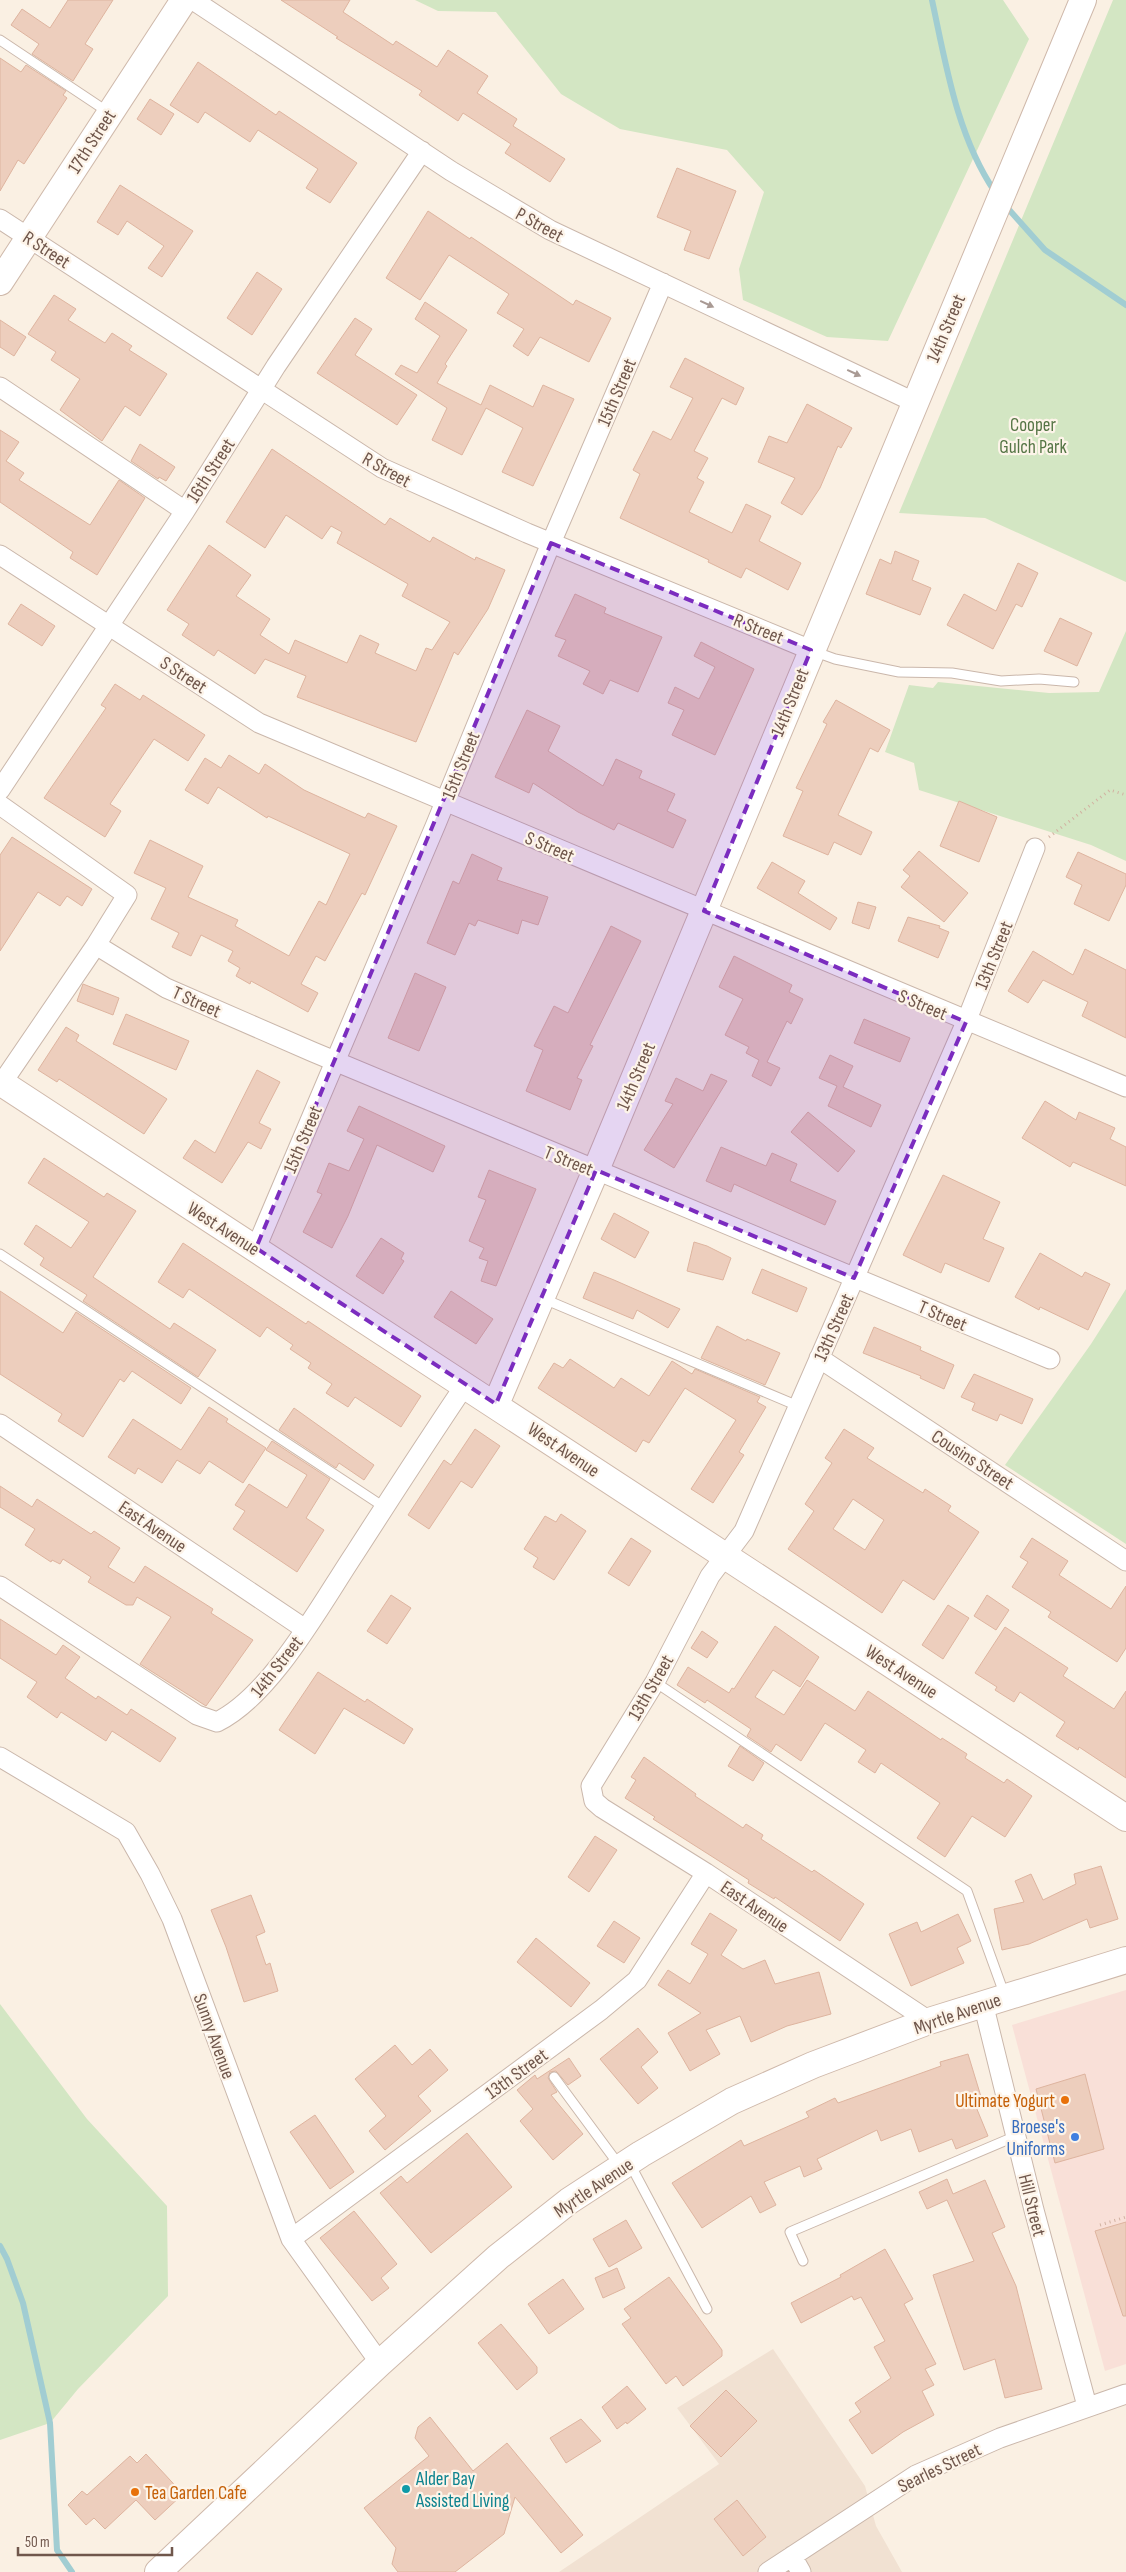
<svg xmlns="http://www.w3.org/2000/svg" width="1126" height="2572" viewBox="0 0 1126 2572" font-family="'Sofia Sans Condensed',sans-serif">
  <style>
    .residential { fill: #f1e1d2 }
    .commercial { fill: #f9e0d8 }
    .green { fill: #d3e6c3 }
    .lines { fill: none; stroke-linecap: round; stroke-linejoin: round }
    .stream { stroke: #a1cdd2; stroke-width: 6 }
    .building { fill: #edcebd; stroke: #deb49f; fill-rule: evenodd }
    .lane-casing { stroke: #cab7ab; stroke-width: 11 }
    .street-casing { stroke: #cab7ab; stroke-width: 21 }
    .secondary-casing { stroke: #cfb9ab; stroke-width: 28 }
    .path { stroke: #d1b1a1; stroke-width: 3; stroke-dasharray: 1 4; stroke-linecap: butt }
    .lane { stroke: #fff; stroke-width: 9 }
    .street { stroke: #fff; stroke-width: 19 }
    .secondary { stroke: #fff; stroke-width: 26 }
    .oneway { fill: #a99a94 }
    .marked { fill: #7b2cbf; fill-opacity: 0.2; stroke: #7b2cbf; stroke-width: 4; stroke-dasharray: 10 6; stroke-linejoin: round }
    .food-dot { fill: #e8710a; stroke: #fdf4e9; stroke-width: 2 }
    .shop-dot { fill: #3f7fe0; stroke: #fdf4e9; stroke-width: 2 }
    .culture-dot { fill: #0f9aa8; stroke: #fdf4e9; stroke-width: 2 }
    .labels { text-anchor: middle; stroke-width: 4.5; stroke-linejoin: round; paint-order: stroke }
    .street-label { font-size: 19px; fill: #70574c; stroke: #fdf4e9 }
    .park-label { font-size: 19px; fill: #557545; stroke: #fdf4e9 }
    .food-label { font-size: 19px; fill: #c56008; stroke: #fdf4e9; text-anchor: end }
    .shop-label { font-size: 19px; fill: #366cbe; stroke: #fdf4e9; text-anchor: end }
    .culture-label { font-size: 19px; fill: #0d838f; stroke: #fdf4e9; text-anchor: start }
  </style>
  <rect width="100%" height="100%" fill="#faf0e3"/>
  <!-- residential -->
  <path class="residential" d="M773,2349l92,137 11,40 26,46h-343l160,-108 -42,-56z"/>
  <!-- commercial -->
  <path class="commercial" d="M1126,1990v374l-21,7 -93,-346z"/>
  <!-- green -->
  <path class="green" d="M415,0h588l26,39 -141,302 -61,-4 -84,-37 -4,-31 25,-77 -37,-42 -107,-21 -59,-35 -65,-82 -58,-1z
    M1113,0h13v582l-141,-64 -86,-5z
    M1126,631v230l-35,-16 -172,-55 -5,-27 -29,-11 24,-67 24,3 5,-6 111,11 50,-1z
    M1126,1289v255l-121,-79 86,-121z
    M0,2004l87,115 80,87 1,90 -90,93 -28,34 -50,17z"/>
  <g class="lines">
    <!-- stream -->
    <path class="stream" d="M932,0c14,65 25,136 63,192
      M1004,204l41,46 81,55
      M0,2246l7,13 16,44 27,120 7,127 15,22"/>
  </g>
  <!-- building -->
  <path class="building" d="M68,0h45l-28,44 8,5 -20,32 -41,-27 7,-10 -28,-19 11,-16 28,19z
    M281,0h69l-7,12 50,33 3,-4 41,26 11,-17 40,26 -11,17 40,26 -4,7 52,33 -15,23 -45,-29 6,-9 -48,-31 -5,8 -39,-26 3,-4 -86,-53 2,-1z
    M0,58l21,14 5,-7 40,26 -3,4 4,3 -43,66 -6,-4 -18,31z
    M198,62l78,53 3,-4 78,52 -27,40 -24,-15 12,-19 -60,-39 -8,12 -45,-30 -7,11 -28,-18z
    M150,99l24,15 -13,21 -24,-16z
    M677,168l59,23 -27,68 -25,-9 7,-19 -34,-14z
    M120,185l73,46 -31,46 -14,-9 16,-22 -37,-25 -9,14 -21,-13z
    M428,211l42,28 1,-2 102,68 3,-5 35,18 -22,44 -49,-25 -12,19 -15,-10 11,-17 -27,-16 12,-19 -60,-39 -29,45 -34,-22z
    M257,272l25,17 -30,46 -25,-17z
    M54,295l22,14 -8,11 37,23 7,-10 20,13 -3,4 38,24 -27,42 -15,-10 -23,35 -42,-31 20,-31 -29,-19 5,-8 -28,-18z
    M425,302l42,28 -22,34 2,2 -10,17 44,22 9,-20 43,22 10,-22 31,14 -41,87 -31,-14 21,-44 -37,-20 -24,47 -30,-15 15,-32 -52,-34 6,-9 16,8 23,-37 -25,-17z
    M355,318l17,11 -17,26 62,40 -20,30 -80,-52z
    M0,320l26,17 -12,19 -14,-9z
    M685,358l59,30 -8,17 -14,-7 -28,53 14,7 -11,20 7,4 -15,30 43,21 14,-29 25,12 -12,25 42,22 -13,27 -42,-22 -5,10 -33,-16 1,-2 -89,-42 20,-44 -7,-4 20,-39 18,9 22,-42 -23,-11z
    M807,404l45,24 -11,20 -3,-2 -18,42 -18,27 -21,-12 14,-25 -37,-16 11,-26 18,7z
    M0,430l19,12 -13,19 18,12 -5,7 71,45 29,-45 26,18 -48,77 -27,-17 3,-6 -73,-50z
    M140,444l35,23 -9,14 -7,-4 -1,2 -27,-18z
    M272,449l113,76 5,-7 40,24 3,-5 42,23 1,-3 29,13 -17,39 -30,46 -4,-3 -38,90 -119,-45 9,-21 -41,-17 -10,15 -37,-24 -4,6 -32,-21 7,-11 -22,-14 42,-65 42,30 -15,21 34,23 -10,16 29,19 6,-14 52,23 13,-28 19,9 -4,9 41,18 10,-23 6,2 18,-28 -48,-26 6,-12 -71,-41 5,-11 -11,-6 -9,13 -36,-24 -21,33 -39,-26z
    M895,551l24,10 -7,19 19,8 -11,27 -54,-21 14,-35 11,5z
    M1018,563l20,10 -16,34 -6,-3 -23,45 -46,-24 17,-31 32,17z
    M575,594l31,14 -2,5 58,24 -24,55 -28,-12 -7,14 -20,-10 7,-13 -32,-15 8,-16 -11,-4z
    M21,604l34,22 -13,20 -34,-22z
    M1060,618l32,15 -15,33 -33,-15z
    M701,642l53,27 -39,86 -43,-20 12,-25 -16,-7 7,-16 24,12 16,-32 -21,-11z
    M115,684l25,16 3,-5 62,40 -17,26 -34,-22 -44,65 11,7 -16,26 -61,-39 62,-90 -5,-3z
    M836,700l54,30 -12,22 -8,-4 -32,67 34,17 -11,23 -27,-13 -6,13 -45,-19 20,-45 -7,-3 31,-64 -4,-2z
    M527,710l33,16 -12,25 55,35 13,-27 26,12 -3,7 36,16 -8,17 19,9 -13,28 -55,-25 -4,7 -36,-18 -45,-29 -4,10 -34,-16z
    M229,755l30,19 6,-10 39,26 61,28 3,-5 29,13 -32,69 -3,-2 -37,68 -9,-5 -15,28 17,9 -10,19 -57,-31 -1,3 -14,-8 4,-8 -12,-7 5,-10 -32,-16 -10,21 -19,-9 7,-14 -28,-14 15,-31 -32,-15 16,-33 53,26 -15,31 50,23 -3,6 54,30 30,-55 7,4 24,-51 -82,-38 -1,2 -49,-31 -10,17 -23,-14 20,-32 16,10z
    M959,801l38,16 -18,45 -39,-16z
    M12,837l80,52 -10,17 -15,-10 -7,10 -22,-14 -38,59v-96z
    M919,851l49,42 -24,29 -43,-35 9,-11 -7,-6z
    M1078,852l48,22v11l-17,36 -35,-17 8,-19 -16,-8z
    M472,854l30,14 -5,12 51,17 -10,28 -16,-5 -4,14 -40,-14 -3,6 -6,-3 -14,32 -28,-12 26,-62 6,3z
    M772,862l33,19 -7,12 39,25 -7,12 -73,-42z
    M858,902l18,5 -7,22 -17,-6z
    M908,917l32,9 -1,2 10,4 -11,26 -40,-17z
    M611,926l30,15 -51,104 3,1 -16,32 5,2 -12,30 -44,-19 17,-41 -9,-4 20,-40 14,7z
    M1085,949l41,21v68l-44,-22 6,-14 -45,-22 -15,23 -20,-12 25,-40 40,24z
    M734,956l58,29 -3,7 14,7 -12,25 -4,-3 -20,41 13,6 -9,18 -19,-10 7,-16 -13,-7 3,-6 -24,-12 18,-36 -24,-12z
    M415,973l31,14 -27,64 -31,-13z
    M83,984l36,14 -6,17 -36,-14z
    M126,1014l63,27 -13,29 -63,-26z
    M864,1019l46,19 -10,24 -46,-19z
    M66,1027l13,8 -3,6 91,58 -23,35 -85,-55 -2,3 -19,-12z
    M830,1055l23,11 -10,21 38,18 -10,22 -43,-21 9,-20 -18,-8z
    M257,1070l23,12 -21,41 12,6 -10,20 -13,-7 -26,41 -39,-25 12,-18 20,13z
    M711,1074l16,7 -53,87 -30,-18 29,-46 -8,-3 11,-23 27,13z
    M1045,1101l31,19 3,-8 36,16 -5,11 16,8v39l-53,-24 -3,5 -48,-29z
    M359,1106l86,40 -12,26 -56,-27 -29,71 -16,32 -29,-16 19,-38 -5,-2 12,-29 20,8 15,-32 -17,-8z
    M808,1112l47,39 -17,21 -47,-40z
    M721,1147l45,19 6,-13 25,11 -7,17 46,20 -11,24 -91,-41 -3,8 -25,-11z
    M44,1158l60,39 3,-4 29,18 -43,66 77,52 4,-6 42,27 -18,27 -115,-76 4,-6 -47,-30 4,-7 -20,-14 12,-19 35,23 18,-26 -61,-39z
    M489,1170l47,19 -40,97 -15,-5 7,-20 -9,-3 5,-10 -15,-7 17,-41 -8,-3z
    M943,1175l57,27 -17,37 21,9 -15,34 -44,-19 -4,10 -38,-18z
    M614,1213l35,19 -14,26 -34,-19z
    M381,1238l23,15 -3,6 3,2 -21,33 -27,-18z
    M694,1242l13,4 24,12 -8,22 -36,-9z
    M183,1243l123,81 2,-3 113,75 -20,31 -46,-30 -7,10 -22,-14 6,-9 -24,-16 3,-5 -21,-14 3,-4 -26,-18 -7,10 -71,-48 -6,9 -25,-16z
    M1040,1253l42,24 3,-5 25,12 -22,46 -48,-23 -1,3 -24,-13z
    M762,1269l45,19 -10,24 -45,-19z
    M594,1272l20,8 66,29 -12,19 -31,-18 -4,9 -50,-21z
    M0,1291l63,42 13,-21 115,76 -10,16 -49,-33 -8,11 -4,-3 -37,58 -25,-16 4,-7 -62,-40z
    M451,1291l42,28 -17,25 -42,-27z
    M717,1326l29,15 1,-2 33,14 -15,32 -64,-27z
    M874,1327l47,20 -1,3 34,15 -10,24 -24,-11 1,-2 -58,-23z
    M570,1359l44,29 7,-10 28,18 23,-35 20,13 3,-5 65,28 -3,5 9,5 -27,45 5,3 -31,48 -22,-14 45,-69 -51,-32 -36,55 -6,-3 -7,12 -98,-64 16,-25 9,5z
    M974,1374l59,25 -11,25 -22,-10 -3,7 -25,-11 3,-7 -14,-6z
    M209,1407l19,12 -2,3 40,26 -23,35 -34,-22 -9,13 -23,-14 -15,23 -24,-15 -3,6 -27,-17 25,-38 48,31z
    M294,1408l80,57 -10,15 -25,-17 -3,5 -57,-38z
    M475,1429l25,17 -28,42 -11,-7 -32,48 -21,-14 36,-55 7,5z
    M844,1429l30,19 -7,10 56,35 2,-4 26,17 -3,5 31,21 -45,68 -31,-20 -21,33 -94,-64 26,-38 -9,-7 27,-41 -7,-5zM853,1499l31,21 -19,30 -32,-21z
    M272,1441l58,38 -24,39 18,12 -27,42 -64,-43 12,-18 -10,-6 14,-21 38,24 20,-33 -41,-25z
    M0,1486l32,21 5,-8 54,35 3,-3 26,17 -12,19 26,16 11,-17 68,43 -2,4 42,27 -47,66 -66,-42 31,-47 -34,-20 -4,8h-7l-38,-23 3,-5 -28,-18 -3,5 -8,-4 -1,2 -26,-17 10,-16 -35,-22z
    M561,1514l25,17 -32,49 -21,-13 5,-9 -14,-9 21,-33 11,6z
    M631,1538l20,13 -22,35 -21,-13z
    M1032,1538l36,23 -9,14 52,34 15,-23v62l-9,14 -69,-45 3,-5 -39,-25 16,-25 -8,-5z
    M391,1595l20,13 -24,36 -20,-13z
    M987,1595l22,15 -13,20 -22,-14z
    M948,1605l21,13 -26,41 -21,-14z
    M0,1619l56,36 7,-10 17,12 -15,21 31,21 2,-3 29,19 4,-6 45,29 -16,24 -48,-31 -6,10 -45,-29 -4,6 -30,-21 10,-15 -37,-24z
    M775,1626l44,31 -19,30 -27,-17 -18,27 29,18 23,-35 48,31 13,-20 73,49 1,-2 25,16 -2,4 39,25 3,-4 25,17 -27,41 -33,-21 -27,41 -28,-19 23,-35 -59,-40 -6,10 -17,-11 8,-12 -41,-27 -24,38 -25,-17 -5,8 -24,-16 4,-7 -44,-29 -2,3 -28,-18 11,-18 41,26 3,-5 2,1z
    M1005,1627l63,41 -5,8 51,33 12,-18v87l-47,-31 -1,3 -22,-14 9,-14 -45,-30 -6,10 -19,-12 2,-3 -22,-14z
    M702,1631l16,11 -11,16 -16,-10z
    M318,1672l47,30 2,-3 46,30 -9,15 -60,-36 -29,46 -36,-24z
    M740,1746l24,17 -11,18 -25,-15z
    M644,1757l52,37 -1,2 48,32 3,-4 17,11 -2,4 51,33 2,-2 50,34 -24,37 -65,-44 -1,2 -26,-16 1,-3 -96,-61 2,-2 -30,-19 11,-18 -5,-3z
    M595,1836l22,14 -28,42 -21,-15z
    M1101,1866l17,53 -28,9 -3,-9 -58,25 -27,6 -8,-41 30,-7 -9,-21 16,-7 12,26 33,-16 -2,-10z
    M251,1895l14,37 -9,4 10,29 4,-2 8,28 -34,11 -18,-55 -15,-37z
    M710,1913l27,17 -16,25 22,14 22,-9 10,24 44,-12 12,42 -44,12 -36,16 -11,-26 -34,14 14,24 -30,17 -22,-38 33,-20 -43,-28 10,-15 22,14 18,-30 -17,-10z
    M958,1914l13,27 -14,7 7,15 -53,23 -22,-52 28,-12 4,10z
    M614,1921l26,17 -16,25 -27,-17z
    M536,1938l54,45 -19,24 -54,-45z
    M638,2028l20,24 -17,15 17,21 -20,16 -38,-45z
    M395,2045l17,20 18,-16 18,21 -30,26 13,15 -46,39 -16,-19 17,-15 -31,-37z
    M968,2054l14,46 -8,2 14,34 -32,13 -4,-10 -33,13 -8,-23 -30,12 -4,-11 -60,29 5,10 -18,8 -4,-11 -36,16 12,23 -16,8 -9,-17 -49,32 -30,-45 69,-43 3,6 65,-29 -3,-5 29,-14 3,5 103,-37 -1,-4z
    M569,2058l12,18 -13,9 -12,-14 -6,1 -2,6 9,14 -6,3 32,39 -30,26 -33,-39 13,-12 -16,-19 18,-15 2,4z
    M1085,2074l19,75 -49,14 -19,-74z
    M315,2115l39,57 -24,17 -40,-57z
    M467,2133l45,54 -81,66 -51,-60 21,-17 6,7z
    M947,2179l6,15 32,-14 20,47 -13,6 24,53 26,103 -37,9 -10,-39 -31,11 -31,-95 41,-14 -27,-61 -20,9 -8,-17z
    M354,2211l43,53 -16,14 8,10 -17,13 -52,-63z
    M626,2220l16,28 -33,19 -16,-28z
    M1126,2222v94h-3l-28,-85z
    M885,2249l28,50 -9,5 32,60 -11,5 9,16 -12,6 12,24 -31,17 -31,22 -23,-34 12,-8 -6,-9 36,-25 -17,-31 11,-6 -24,-44 -7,3 -2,-4 -51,27 -10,-20 50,-26 -1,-2z
    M617,2268l8,20 -22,10 -8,-20z
    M669,2277l53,73v6l-39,30 -7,-10 -10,8 -44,-60 9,-6 -7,-9z
    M563,2279l21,30 -35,25 -21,-30z
    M501,2324l36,43v6l-20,17 -39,-47z
    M627,2386l19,23 -19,15 -1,-2 -9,7 -15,-22z
    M726,2390l31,31 -36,36 -31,-31z
    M430,2417l43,54 34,-28 76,92 -22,18 -46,-56 -11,37 -49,38h-57l-6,-8 4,-16 -32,-40 65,-52 -14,-18 3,-11z
    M581,2419l20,22 -35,22 -16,-25z
    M146,2454l37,40 -28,26 -19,-20 -31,29 -11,-11 -8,7 -18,-20 14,-14 5,4 43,-39 7,7z
    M737,2500l29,37 -23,19 -29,-37z"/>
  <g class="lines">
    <!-- lane casing -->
    <g class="lane-casing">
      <path id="lane" d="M0,40l108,72
        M813,651l22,8 64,13 53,1 49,8 38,-2 35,3
        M0,1254l384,253
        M544,1299l254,107
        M655,1682l312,209 38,105
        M554,2077l65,88
        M630,2164l77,145
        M803,2261l-13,-29 226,-96"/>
    </g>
    <!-- street casing -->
    <g class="street-casing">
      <path id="street" d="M193,0l258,171 99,59 364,172
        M0,219l382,249 145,65 284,117
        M0,387l185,124
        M0,555l259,168 867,364
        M0,790l185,-279 91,-145 146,-215
        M0,805l127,90 -31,50 70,43 147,64 737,307
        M2,1083l94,-138
        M256,1248l180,-424 115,-281 112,-260
        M819,1358l307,203
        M0,1424l305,205
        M0,1586l197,129 20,7c55,-27 104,-118 138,-169 36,-56 73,-113 110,-168
        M0,1757l126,75 24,42 22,45 119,320 89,124
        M983,2003l51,207 53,196
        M929,2021l-223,-148 -104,-65 -8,-7 -3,-15 64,-104 55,-106 34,-45 222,-509 69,-174
        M291,2239l310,-229 36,-30 69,-107
        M792,2556l9,16
        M768,2572l148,-97 84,-37 126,-44"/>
    </g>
    <!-- secondary casing -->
    <g class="secondary-casing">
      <path id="secondary" d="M0,282l184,-282
        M0,1082l1126,736
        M496,1404l100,-234 487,-1170
        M158,2572l222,-209 118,-106 71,-56 72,-47 91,-53 81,-36 116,-44 197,-61"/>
    </g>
    <!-- path -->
    <path class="path" d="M1049,837l61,-47 16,5
      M1100,2225l26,-8"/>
    <!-- lane -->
    <use href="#lane" class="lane"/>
    <!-- street -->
    <use href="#street" class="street"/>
    <!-- secondary -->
    <use href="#secondary" class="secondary"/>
  </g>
  <!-- one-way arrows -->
  <defs><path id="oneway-solid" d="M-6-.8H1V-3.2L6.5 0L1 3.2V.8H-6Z" transform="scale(1.25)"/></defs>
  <g class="oneway">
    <use href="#oneway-solid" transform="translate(707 304) rotate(25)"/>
    <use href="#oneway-solid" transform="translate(854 373) rotate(25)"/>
  </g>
  <!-- marked area -->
  <path class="marked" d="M551,543l260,107 -107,261 262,111 -112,256 -258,-108 -100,234 -240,-156z"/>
  <!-- markers -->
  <g class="food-dot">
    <circle cx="1065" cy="2100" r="5"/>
    <circle cx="135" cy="2492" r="5"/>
  </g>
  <circle class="shop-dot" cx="1075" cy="2137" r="5"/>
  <circle class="culture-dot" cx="406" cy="2489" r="5"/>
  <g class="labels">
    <!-- street labels -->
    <g class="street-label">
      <text transform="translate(91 141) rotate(-57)" y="7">17th Street</text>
      <text transform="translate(540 224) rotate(29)" y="7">P Street</text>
      <text transform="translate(47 249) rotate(33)" y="7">R Street</text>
      <text transform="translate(945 328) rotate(-67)" y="7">14th Street</text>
      <text transform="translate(616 392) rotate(-67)" y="7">15th Street</text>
      <text transform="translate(387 469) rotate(29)" y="7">R Street</text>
      <text transform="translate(210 470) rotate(-57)" y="7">16th Street</text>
      <text transform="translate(759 628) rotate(22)" y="7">R Street</text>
      <text transform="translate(184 674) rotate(33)" y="7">S Street</text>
      <text transform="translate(789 702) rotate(-68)" y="7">14th Street</text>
      <text transform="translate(460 765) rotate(-68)" y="7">15th Street</text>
      <text transform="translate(550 846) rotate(23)" y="7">S Street</text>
      <text transform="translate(993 955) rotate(-68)" y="7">13th Street</text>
      <text transform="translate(197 1001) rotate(24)" y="7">T Street</text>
      <text transform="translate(923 1004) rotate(23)" y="7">S Street</text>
      <text transform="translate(635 1076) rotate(-67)" y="7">14th Street</text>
      <text transform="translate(302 1139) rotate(-67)" y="7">15th Street</text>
      <text transform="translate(569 1160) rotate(22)" y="7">T Street</text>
      <text transform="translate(224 1228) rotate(33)" y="7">West Avenue</text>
      <text transform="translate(943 1315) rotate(23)" y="7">T Street</text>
      <text transform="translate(833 1327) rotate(-66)" y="7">13th Street</text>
      <text transform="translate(564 1449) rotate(34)" y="7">West Avenue</text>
      <text transform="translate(973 1459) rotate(33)" y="7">Cousins Street</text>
      <text transform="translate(153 1526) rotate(34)" y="7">East Avenue</text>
      <text transform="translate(276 1666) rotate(-52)" y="7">14th Street</text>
      <text transform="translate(902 1671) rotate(33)" y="7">West Avenue</text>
      <text transform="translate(650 1687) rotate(-60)" y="7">13th Street</text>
      <text transform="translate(755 1906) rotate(34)" y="7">East Avenue</text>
      <text transform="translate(957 2013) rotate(-19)" y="7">Myrtle Avenue</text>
      <text transform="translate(215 2036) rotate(70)" y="7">Sunny Avenue</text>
      <text transform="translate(516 2073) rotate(-36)" y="7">13th Street</text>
      <text transform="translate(593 2187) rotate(-34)" y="7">Myrtle Avenue</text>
      <text transform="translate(1033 2205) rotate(76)" y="7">Hill Street</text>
      <text transform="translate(939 2467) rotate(-26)" y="7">Searles Street</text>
    </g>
    <!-- park labels -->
    <g class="park-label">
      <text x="1033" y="431">Cooper<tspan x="1033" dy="22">Gulch Park</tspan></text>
    </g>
    <!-- food labels -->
    <g class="food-label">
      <text x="1055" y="2107">Ultimate Yogurt</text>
      <text x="145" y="2499" text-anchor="start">Tea Garden Cafe</text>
    </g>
    <!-- shop labels -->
    <g class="shop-label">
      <text x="1065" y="2133">Broese's<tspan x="1065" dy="22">Uniforms</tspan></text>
    </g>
    <!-- culture labels -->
    <g class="culture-label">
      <text x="416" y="2485">Alder Bay<tspan x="416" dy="22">Assisted Living</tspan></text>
    </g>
  </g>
  <!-- scale -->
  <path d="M18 2547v8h154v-8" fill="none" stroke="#70574c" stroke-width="2.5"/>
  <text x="25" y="2547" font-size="15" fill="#70574c" stroke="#fdf4e9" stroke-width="4" paint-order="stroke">50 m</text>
</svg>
